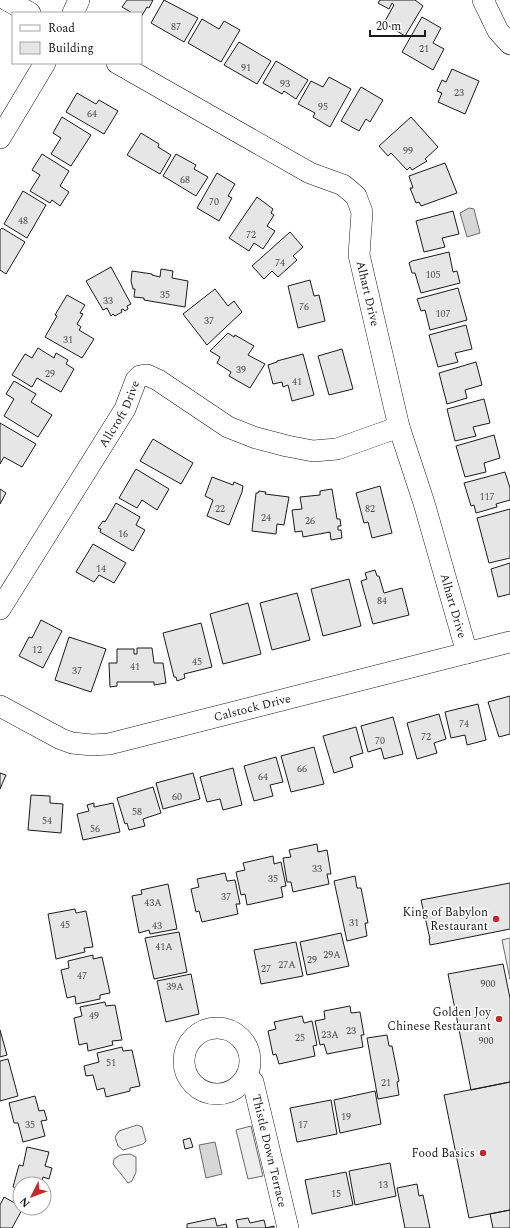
<svg xmlns="http://www.w3.org/2000/svg" width="510" height="1228" viewBox="0 0 510 1228" font-family="Spectral,serif">
  <style>
    .built { fill: #ededed; stroke: #6a6a6a }
    .water { fill: #d7d7d7; stroke: #6a6a6a }
    .building { fill: #e6e6e6; stroke: #1a1a1a }
    .lines { fill: none; stroke-linecap: round; stroke-linejoin: round }
    .minor-casing { stroke: #1a1a1a; stroke-width: 22 }
    .minor { stroke: #fff; stroke-width: 21 }
    .poi-dot { fill: #c62828; stroke: #fff; stroke-width: 1.5 }
    .labels { text-anchor: middle; stroke-width: 3; stroke-linejoin: round; paint-order: stroke }
    .number-label { font-size: 10px; fill: #4d4d4d }
    .street-label { font-size: 12px; fill: #1a1a1a; stroke: #fff }
    .poi-label { font-size: 12px; fill: #1a1a1a; stroke: #fff; text-anchor: end }
  </style>
  <rect width="100%" height="100%" fill="#fff"/>
  <!-- built -->
  <path class="built" d="M510,938v41l-8,-39z
    M137,1125l5,2 4,14 -3,3 -20,6 -5,-4 -3,-9 4,-6z
    M251,1126l12,50 -15,3 -12,-49z
    M130,1154l6,3v15l-4,9 -4,2 -15,-19 1,-5 6,-4z"/>
  <!-- water -->
  <path class="water" d="M469,208l5,1 6,24 -13,4 -7,-24z
    M215,1142l7,32 -16,4 -7,-33z"/>
  <!-- building -->
  <path class="building" d="M127,0h26l-4,8 -2,-1 -6,10v-4h-9l-10,-6z
    M164,0l34,18 -14,24 -33,-19z
    M380,0h35l8,6 -18,30 -21,-13 10,-18 -2,-2 -3,6 -11,-6z
    M422,17l19,11 -8,15 11,6 -11,21 -31,-18z
    M202,19l17,10 5,-8 16,9 -19,32 -33,-19z
    M239,42l32,19 -14,23 -33,-19z
    M276,61l32,19 -12,19 -12,-8 -2,3 -19,-11z
    M452,69l27,12 -14,33 -27,-12 4,-9 -5,-2 5,-11 4,2z
    M329,77l22,12 -21,38 -17,-10 2,-4 -17,-9 13,-23 12,6z
    M361,87l22,13 -13,22 -4,-3 -7,12 -18,-10z
    M77,93l19,11 3,-4 19,11 -14,23 -38,-22z
    M62,117l29,18 -20,31 -20,-12 10,-16 -8,-5z
    M411,117l27,30 -13,12 2,2 -15,9 -2,-3 -3,3 -16,-17 -3,3 -9,-10z
    M141,133l18,11 -1,3 13,8 -11,19 -33,-19z
    M42,154l27,17 -9,15 9,6 -9,14 -8,-6 -2,3 -20,-12 10,-16 -8,-5z
    M176,154l20,11 -2,4 14,8 -12,19 -33,-20z
    M445,163l12,30 -36,13 -2,-4 -3,1 -6,-15h3l-4,-12z
    M217,173l18,11 -7,12 4,2 -13,23 -22,-13z
    M23,191l23,14 -19,33 -23,-14z
    M257,197l16,12 -2,4 3,2 -7,11 8,5 -12,18 -9,-6 -5,8 -20,-13z
    M453,211l6,23 -17,4 3,9 -21,5 -8,-31z
    M2,228l23,14 -19,32 -6,-4v-40z
    M290,232l13,15 -10,9 4,4 -19,17 -6,-6 -8,8 -12,-13z
    M449,252l4,20 4,-1 3,12 -39,10 -6,-20h-3l-3,-10 3,-2z
    M111,267l20,37 -4,2 1,3 -3,2 -2,-2 -2,1 1,2 -7,4 -2,-2 -2,2 -4,-8 -4,2 -17,-29z
    M161,269l12,2 -1,7 16,3 -3,26 -41,-7v-2l-10,-1 1,-8h-2l-2,-8 1,-10 20,3v1l8,2z
    M310,280l4,16 5,-1 6,26 -27,7 -10,-42z
    M458,288l9,32 -37,10 -5,-20 -4,1 -4,-12z
    M215,289l13,17 6,-5 8,11 -35,33 -24,-31z
    M67,295l18,10 -5,8 3,1 -6,10 4,3 -2,3 15,9 -12,19 -37,-21 12,-21 -2,-1z
    M466,325l6,24 -17,4 3,9 -20,5 -9,-32z
    M228,333l6,4 1,-2 19,11 -6,9 17,9 -15,24 -21,-12 2,-4 -14,-9 3,-6 -10,-6z
    M38,348l16,10 2,-5 12,7 -2,4 8,5 -13,23 -24,-14 -5,9 -20,-12 13,-21 7,4z
    M342,349l11,40 -24,6 -11,-39z
    M303,354l11,41 -22,6 -4,-16 -5,2 -1,-5 -9,2 -5,-19 9,-3v-1z
    M476,362l6,23 -17,5 2,8 -20,6 -8,-31z
    M14,381l22,13 -5,8 21,13 -14,22 -34,-21 10,-17 -8,-5z
    M484,399l6,24 -17,4 3,9 -21,5 -8,-32z
    M0,423l36,21 -14,23 -18,-10 -4,7z
    M494,435l6,23 -16,5 2,9 -21,5 -9,-31z
    M153,439l40,24 -12,21 -41,-23z
    M136,469l33,20 -12,21 -15,-10 -5,8 -18,-10z
    M505,472l5,16v12l-14,4 1,3 -21,6 -2,-8 -3,1 -7,-23z
    M212,477l21,8 1,-3 9,4 -1,6 -13,33 -22,-9 6,-16 -8,-4z
    M380,486l12,47 -20,5 -4,-16 -4,1 -8,-30z
    M0,489l6,4 -6,11z
    M332,489l5,30h3l1,7h-3v4h3l1,8 -11,2 -1,-8 -27,5 -1,-6 -7,1 -3,-22 10,-1 -2,-12 20,-2v-4z
    M259,491l7,1 -1,2 24,3 -5,28 -7,-1 -1,10 -24,-3 4,-38h2z
    M116,503l24,14 -4,8 9,5 -12,21 -33,-19 1,-3 -3,-1 5,-7 2,1z
    M510,509v49l-21,5 -12,-45z
    M93,544l33,19 -12,20 -15,-8 -5,7 -18,-10z
    M510,563v31l-12,3 -7,-28z
    M375,570l2,6h2l5,17 18,-5 7,27 -36,9 -12,-43 6,-2 -2,-6z
    M349,579l12,47 -38,10 -12,-47z
    M297,593l13,47 -38,10 -12,-47z
    M248,603l13,51 -38,10 -13,-50z
    M41,620l21,11 -19,37 -24,-12 10,-19 3,1z
    M201,623l11,44 -28,7 1,4 -8,3 -1,-4h-2l-11,-44z
    M69,637l37,12 -15,43 -36,-12z
    M137,648h15l2,15h9l3,20 -12,2v-3h-37v4l-7,1 -1,-24h8v-14h17v5h3z
    M510,696v38l-11,3 -11,-35z
    M478,704l8,36 -19,5 -2,-10 -14,3 -6,-26z
    M439,714l7,25 -12,4 3,10 -20,6 -10,-36z
    M393,717l10,37 -19,5 -3,-11 -13,4 -7,-26z
    M356,727l7,26 -13,4 3,10 -19,6 -11,-37z
    M314,747l10,37 -33,8 -10,-36z
    M276,757l7,25 -13,3 3,11 -19,5 -10,-35z
    M233,768l9,37 -19,5 -3,-11 -13,3 -7,-25z
    M0,773l6,2 -6,14z
    M193,773l7,26 -37,10 -7,-26z
    M153,787l8,26 -18,6 2,7 -16,4 -2,-7 -2,1 -8,-26z
    M31,795l19,1v7l13,1 -2,29 -33,-3z
    M94,803v4l19,-4 7,29 -37,8 -6,-26 12,-3 -2,-6z
    M317,844l1,8 9,-2 4,24h-4l2,10 -36,8 -2,-10h-4l-4,-24 8,-1 -2,-7z
    M273,856l1,8 7,-2 5,24 -5,1 2,10 -36,8 -2,-11 -4,1 -5,-23 9,-2 -2,-7z
    M225,873l2,8 8,-1 5,24h-4l2,10 -36,8 -3,-11 -3,1 -5,-23 8,-2 -2,-8z
    M355,876l2,12h4l7,35h-3l2,13 -20,5 -13,-60z
    M510,883v46l-80,16 -1,-6h1l-9,-39z
    M168,884l9,45 -27,5 -1,-4 -10,3 -7,-37 10,-2 -1,-4z
    M75,909l1,4 10,-2 7,36 -9,1 1,4 -29,7 -8,-45z
    M179,932l8,40 -33,7 -9,-41z
    M341,933l8,33 -42,9 -7,-33z
    M296,942l7,34 -42,8 -7,-34z
    M93,955v4l9,-2 8,36 -10,2v4l-24,5 -1,-8 -8,2 -6,-28 8,-2 -1,-7z
    M503,964l7,34v84l-39,8 -23,-116z
    M191,974l8,40 -33,8 -9,-41z
    M105,1002l1,4 9,-1 7,35 -10,1 1,4 -25,6 -1,-8 -8,2 -5,-27 8,-2 -2,-9z
    M350,1006l1,7 9,-1 4,23h-3l2,12 -36,7 -3,-10 -4,1 -5,-24 10,-2 -1,-8z
    M302,1016l2,7 8,-2 5,24 -4,1 2,10 -36,8 -3,-10 -3,1 -5,-24 8,-2 -2,-7z
    M0,1030l7,25 -7,2z
    M387,1035l2,11h3l7,35 -2,1 2,13 -21,4 -11,-61z
    M122,1047l1,4 9,-1 8,36 -10,2v3l-24,6 -2,-9 -7,2 -4,-15 -7,1 -2,-10 15,-4 -2,-9z
    M8,1059l10,37 -18,5v-40z
    M510,1082v128l-41,8 -25,-123z
    M375,1091l6,33 -41,9 -6,-33z
    M35,1096l4,15 5,-1 3,10 -6,1 4,15 -22,6 -5,-19h-4l-5,-20z
    M331,1100l6,34 -40,8 -7,-34z
    M190,1138l3,9 -8,2 -2,-9z
    M27,1147l22,5 -4,14 7,2 -3,11 -6,-2 -2,7h-21v5l-7,-2 6,-22 4,1z
    M390,1163l6,33 -41,9 -6,-34z
    M346,1172l7,33 -41,9 -7,-34z
    M417,1184l2,12 4,-1 7,33h-25l-8,-40z
    M4,1197l16,9v2h3l-11,20h-12v-23z
    M510,1210v18h-17l-3,-14z
    M215,1218l2,8 9,-2 1,4h-40v-4z
    M248,1218l2,5 14,-3 2,8 8,-2v2h-36l-2,-8z"/>
  <g class="lines">
    <!-- minor casing -->
    <g class="minor-casing">
      <g id="minor">
        <path d="M7,0l23,13"/>
        <path d="M483,0l15,31 12,13"/>
        <path d="M73,13l6,-13"/>
        <path id="s1" d="M117,63l193,110 33,12 13,11 6,16 -3,43 40,172 25,76 43,150"/>
        <path d="M0,138l45,-75"/>
        <path id="s2" d="M0,609l125,-200 11,-29 4,-4 7,-1 11,5 70,47 28,11 31,8 26,5 24,-2 62,-22"/>
        <path id="s3" d="M0,706l61,33 11,4 20,2 17,-1 401,-102"/>
        <circle cx="217" cy="1061" r="33"/>
        <path id="s4" d="M247,1075l6,7 35,146"/>
      </g>
    </g>
    <!-- minor -->
    <use href="#minor" class="minor"/>
  </g>
  <!-- markers -->
  <g class="poi-dot">
    <circle cx="496" cy="919" r="4"/>
    <circle cx="499" cy="1019" r="4"/>
    <circle cx="483" cy="1153" r="4"/>
  </g>
  <g class="labels">
    <!-- number labels -->
    <g class="number-label">
      <text x="176" y="30">87</text>
      <text x="424" y="52">21</text>
      <text x="246" y="71">91</text>
      <text x="285" y="87">93</text>
      <text x="459" y="96">23</text>
      <text x="323" y="110">95</text>
      <text x="92" y="117">64</text>
      <text x="408" y="154">99</text>
      <text x="185" y="183">68</text>
      <text x="214" y="205">70</text>
      <text x="23" y="224">48</text>
      <text x="251" y="238">72</text>
      <text x="280" y="266">74</text>
      <text x="433" y="278">105</text>
      <text x="165" y="298">35</text>
      <text x="108" y="304">33</text>
      <text x="304" y="310">76</text>
      <text x="443" y="317">107</text>
      <text x="209" y="324">37</text>
      <text x="68" y="343">31</text>
      <text x="241" y="373">39</text>
      <text x="50" y="377">29</text>
      <text x="297" y="385">41</text>
      <text x="487" y="500">117</text>
      <text x="220" y="512">22</text>
      <text x="370" y="512">82</text>
      <text x="266" y="521">24</text>
      <text x="310" y="524">26</text>
      <text x="123" y="537">16</text>
      <text x="101" y="572">14</text>
      <text x="382" y="604">84</text>
      <text x="37" y="653">12</text>
      <text x="197" y="665">45</text>
      <text x="135" y="670">41</text>
      <text x="77" y="674">37</text>
      <text x="464" y="727">74</text>
      <text x="426" y="740">72</text>
      <text x="380" y="744">70</text>
      <text x="302" y="772">66</text>
      <text x="263" y="780">64</text>
      <text x="177" y="800">60</text>
      <text x="137" y="815">58</text>
      <text x="47" y="824">54</text>
      <text x="95" y="832">56</text>
      <text x="317" y="872">33</text>
      <text x="273" y="882">35</text>
      <text x="226" y="900">37</text>
      <text x="153" y="906">43A</text>
      <text x="354" y="926">31</text>
      <text x="65" y="928">45</text>
      <text x="157" y="929">43</text>
      <text x="164" y="950">41A</text>
      <text x="332" y="958">29A</text>
      <text x="312" y="963">29</text>
      <text x="287" y="968">27A</text>
      <text x="266" y="972">27</text>
      <text x="82" y="979">47</text>
      <text x="488" y="987">900</text>
      <text x="175" y="990">39A</text>
      <text x="94" y="1019">49</text>
      <text x="351" y="1034">23</text>
      <text x="330" y="1038">23A</text>
      <text x="300" y="1041">25</text>
      <text x="486" y="1044">900</text>
      <text x="111" y="1066">51</text>
      <text x="386" y="1086">21</text>
      <text x="346" y="1120">19</text>
      <text x="30" y="1128">35</text>
      <text x="303" y="1128">17</text>
      <text x="383" y="1188">13</text>
      <text x="336" y="1197">15</text>
    </g>
    <!-- street labels -->
    <g class="street-label">
      <text dy="4" stroke="none"><textPath href="#s1" startOffset="374">Alhart Drive</textPath></text>
      <text dy="4" stroke="none"><textPath href="#s2" startOffset="229">Allcroft Drive</textPath></text>
      <text dy="4" stroke="none"><textPath href="#s1" startOffset="698">Alhart Drive</textPath></text>
      <text dy="4" stroke="none"><textPath href="#s3" startOffset="266">Calstock Drive</textPath></text>
      <text dy="4" stroke="none"><textPath href="#s4" startOffset="80">Thistle Down Terrace</textPath></text>
    </g>
    <!-- poi labels -->
    <g class="poi-label">
      <text x="488" y="916">King of Babylon<tspan x="488" dy="14">Restaurant</tspan></text>
      <text x="491" y="1016">Golden Joy<tspan x="491" dy="14">Chinese Restaurant</tspan></text>
      <text x="475" y="1157">Food Basics</text>
    </g>
  </g>
  <!-- legend -->
  <rect x="12" y="12" width="130" height="52" fill="#ffffff" stroke="#a3a3a3"/>
  <rect x="20" y="25" width="20" height="6" fill="#ffffff" stroke="#a3a3a3"/>
  <text x="48" y="32" font-size="12" fill="#1a1a1a">Road</text>
  <rect x="20" y="42" width="20" height="12" fill="#e6e6e6" stroke="#a3a3a3"/>
  <text x="48" y="52" font-size="12" fill="#1a1a1a">Building</text>
  <!-- north arrow -->
  <g transform="translate(32 1196) rotate(228)"><circle r="19" fill="#ffffff" stroke="#a3a3a3"/>
  <path d="M0-3L7 15L0 10L-7 15Z" fill="#c62828"/>
  <text y="-6" font-size="11" font-weight="bold" text-anchor="middle" fill="#1a1a1a">N</text>
  </g>
  <!-- scale -->
  <path d="M370 30v6h55v-6" fill="none" stroke="#1a1a1a" stroke-width="2"/>
  <text x="376" y="30" font-size="12" fill="#1a1a1a" stroke="#ffffff" stroke-width="3" paint-order="stroke">20 m</text>
</svg>
